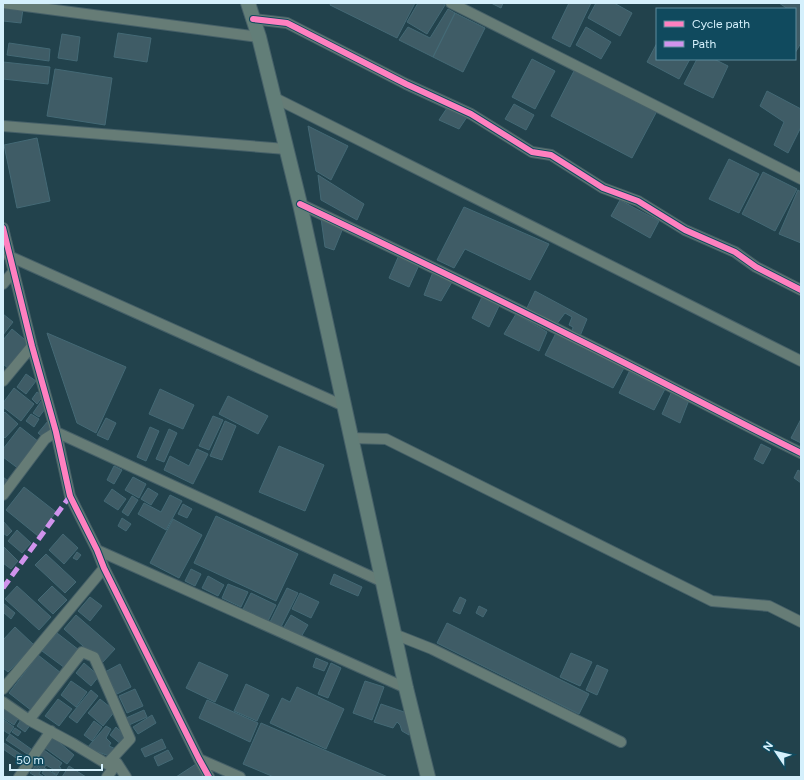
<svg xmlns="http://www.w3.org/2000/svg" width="804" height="780" viewBox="0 0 804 780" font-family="Figtree,sans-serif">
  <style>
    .building { fill: #3f5c66; stroke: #446975 }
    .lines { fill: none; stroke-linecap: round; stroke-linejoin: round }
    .street-casing { stroke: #466068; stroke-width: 12 }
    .secondary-casing { stroke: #466068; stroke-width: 16 }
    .street { stroke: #667c76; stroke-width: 10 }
    .secondary { stroke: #627e78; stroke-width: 14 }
    .quiet { stroke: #d193ec; stroke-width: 5; stroke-dasharray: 10 5; stroke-linecap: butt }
    .cycleway-casing { stroke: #104a5e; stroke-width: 8 }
    .cycleway { stroke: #ff80c0; stroke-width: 6 }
  </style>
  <rect width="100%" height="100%" fill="#22424c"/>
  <!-- building -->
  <path class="building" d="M331,3h84l-18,35 -67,-33z
    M418,3h24l3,2 -18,29 -20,-12z
    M491,3h12l-2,5z
    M569,3h22l-21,44 -18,-9z
    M596,3h18l18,10 -12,23 -32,-18z
    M779,3h22v40l-6,10v-44h-7z
    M3,7l20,2 -2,14 -18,-2z
    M448,9l7,4 -22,44 -34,-17 9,-13 22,11z
    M455,13l30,15 -22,44 -30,-15z
    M586,27l25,15 -10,17 -25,-14z
    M118,33l33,5 -4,24 -33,-5z
    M62,34l18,3 -3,24 -19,-3z
    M9,43l41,6 -1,12 -42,-6z
    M657,43v16h33l-11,20 -32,-17z
    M532,59l23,12 -20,38 -23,-12z
    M697,59h17l14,7 -15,32 -29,-14z
    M3,62l47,5 -2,17 -45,-5z
    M55,69l57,9 -7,47 -58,-9z
    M575,69l82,42 -25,47 -81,-42z
    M767,91l34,18v18l-13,26 -14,-8 10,-23 -24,-16z
    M514,104l20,11 -8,15 -21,-11z
    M447,108l20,9 -8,12 -20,-9z
    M308,126l40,20 -17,34 -15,-9z
    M37,138l13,63 -33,7 -13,-63z
    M729,159l30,15 -20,39 -30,-14z
    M763,172l34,17 -22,42 -33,-17z
    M318,175l46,29 -7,16 -36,-20z
    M798,190l3,2v51l-22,-9z
    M620,200l39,21 -9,17 -39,-22z
    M464,207l85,37 -19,36 -65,-31 -11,19 -17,-8z
    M321,218l22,10 -9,22 -9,-3z
    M399,255l20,10 -10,22 -20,-9z
    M433,272l19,10 -11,19 -17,-6z
    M535,291l52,28 -7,17 -8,-3 1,-6 -4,-2 3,-8 -7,-4 -9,12 -30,-15z
    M482,297l17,9 -10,21 -17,-9z
    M3,314l10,8 -10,13z
    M516,314l31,18 -8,19 -35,-17z
    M12,329l18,15 -21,25 -6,-5v-24z
    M47,333l79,34 -30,66 -19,-10z
    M556,333l68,35 -11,20 -68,-33z
    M629,372l36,17 -11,21 -35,-17z
    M26,374l10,7 -10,13 -9,-7z
    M14,388l20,16 -13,17 -18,-14v-4z
    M160,389l34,16 -11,24 -34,-15z
    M672,391l17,9 -9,23 -18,-9z
    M37,392l6,4 -6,8 -5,-5z
    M228,396l40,20 -10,18 -39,-20z
    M42,400l6,5 -9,12 -6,-4z
    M5,412l13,12 -13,14 -2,-2v-22z
    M31,414l8,5 -5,8 -8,-6z
    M213,416l10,4 -14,30 -10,-4z
    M106,418l10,5 -8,17 -11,-5z
    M801,419v24l-10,-5z
    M48,421l5,4 -9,13 -6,-5z
    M225,421l11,5 -14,34 -12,-4z
    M20,427l19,15 -20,27 -16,-12v-8z
    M150,427l9,4 -13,30 -9,-4z
    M169,429l8,4 -13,29 -8,-3z
    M761,444l10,5 -8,15 -9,-5z
    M279,446l45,19 -19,46 -46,-19z
    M197,449l11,5 -15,30 -29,-14 6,-14 19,10z
    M114,466l8,4 -8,14 -7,-4z
    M798,470l3,2v11l-7,-5z
    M3,477l5,4 -5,6z
    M133,477l13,7 -7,14 -14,-8z
    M24,487l32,25 -18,24 -32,-26z
    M148,488l10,6 -7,11 -10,-6z
    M112,489l14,10 -8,11 -14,-9z
    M170,495l12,6 -16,29 -28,-16 6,-11 17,9z
    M132,496l6,4 -10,16 -6,-4z
    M183,504l9,5 -5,9 -9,-4z
    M216,516l82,38 -22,47 -82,-38z
    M122,518l9,6 -5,7 -8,-5z
    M173,519l29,16 -23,43 -29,-15z
    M3,521l9,10 -5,5 -4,-3z
    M17,530l14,13 -9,10 -14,-12z
    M63,534l15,14 -14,16 -15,-14z
    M4,547l14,14 -7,8 -8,-6z
    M77,552l4,3 -4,5 -4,-2z
    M46,554l30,28 -11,11 -30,-28z
    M191,569l10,5 -6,12 -10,-5z
    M334,574l28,13 -4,9 -28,-12z
    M208,576l16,9 -6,11 -16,-8z
    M228,584l20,8 -7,15 -19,-9z
    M17,586l34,31 -12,13 -34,-31z
    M52,586l15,14 -14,14 -15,-14z
    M287,588l11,5 -17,34 -11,-5z
    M251,593l25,12 -8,16 -25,-12z
    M300,593l19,9 -8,16 -19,-9z
    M90,597l12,9 -12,15 -12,-10z
    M460,597l6,3 -6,14 -7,-3z
    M3,603l12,10 -4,6 -8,-7z
    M479,606l8,4 -4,7 -7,-4z
    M76,615l39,34 -13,14 -38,-34z
    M291,615l17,10 -7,12 -17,-10z
    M447,623l142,71 -10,20 -142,-71z
    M15,627l19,18 -26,27 -5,-4v-28z
    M57,633l22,17 -14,18 -23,-17z
    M571,653l21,9 -12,24 -20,-9z
    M38,655l23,18 -29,38 -23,-18z
    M316,658l12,5 -4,8 -11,-4z
    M199,662l29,13 -13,27 -29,-14z
    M84,663l15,13 -8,10 -15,-13z
    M331,663l10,5 -13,30 -10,-4z
    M120,664l11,23 -14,7 -12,-22z
    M597,665l11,5 -11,25 -11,-5z
    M71,681l16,11 -11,15 -15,-12z
    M365,681l19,6 -12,33 -19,-7z
    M246,684l23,11 -12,26 -23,-10z
    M297,687l47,22 -18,40 -56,-26 12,-25 8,4z
    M135,689l8,17 -16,7 -8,-17z
    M91,690l7,6 -21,27 -8,-6z
    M58,699l14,10 -13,17 -14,-10z
    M100,699l15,12 -12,15 -15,-13z
    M207,700l51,23 -8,19 -51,-24z
    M381,704l29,10 -1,21 -7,-4 -2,-6 -3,-3 -4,6 -19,-6z
    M3,707l16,10 -5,8 -11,-7z
    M144,710l3,7 -18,8 -3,-7z
    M152,715l4,8 -18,11 -5,-7z
    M22,718l9,6 -6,8 -8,-6z
    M4,720l10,7 -5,7 -6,-4z
    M94,721l8,6 -10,14 -8,-6z
    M261,723l127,54h-114l-31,-13z
    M106,726l5,3 -5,9 5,5 -2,3 9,4 -6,7 -25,-9z
    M116,727l12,11 -6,7 -12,-10z
    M15,728l6,4 -3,4 -6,-4z
    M10,734l21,15 -4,5 -21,-14z
    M53,737l21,18 -7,9 -22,-16z
    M162,739l4,9 -21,9 -4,-8z
    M4,743l21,14 -3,5 -19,-13z
    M44,750l18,13 -3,4 2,1 -4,7 -5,-3 1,-3 -7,-4 -3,5 -9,-6z
    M168,750l5,9 -15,7 -4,-9z
    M196,764l6,13h-26z
    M35,766l6,4 -2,4 4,2 -1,1h-5l-7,-4z
    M69,766l17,11h-24z
    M45,768l12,8 -1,1h-9l-5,-4z"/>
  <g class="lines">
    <!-- street casing -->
    <g class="street-casing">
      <path id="street" d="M3,3l256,34
        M451,3l350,176
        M253,19l34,4 119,61 65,30 61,38 19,3 52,33 35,13 47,29 50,22 21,15 45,23
        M273,97l528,264
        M3,126l283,23
        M300,204c93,44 186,89 277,135 75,37 149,77 224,114
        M3,228l29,118 24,86 14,64 27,54 7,18 95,191 10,18
        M9,256l335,150
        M3,284l10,-12
        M3,381l29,-35
        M351,438l35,1 326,162 57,5 32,16
        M3,495l42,-56 11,-7 327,150
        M97,550l309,138
        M394,634l38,15 189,93
        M3,689l101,-121
        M3,702l26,18 43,23 35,21 10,-1 9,14
        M29,720l53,-68 12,5 36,82 -23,25
        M199,759l41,18
        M19,777l32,-46
        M107,777l10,-14"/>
    </g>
    <!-- secondary casing -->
    <g class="secondary-casing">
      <path id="secondary" d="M248,3l11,34 41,167 106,484 22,89"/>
    </g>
    <!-- street -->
    <use href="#street" class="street"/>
    <!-- secondary -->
    <use href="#secondary" class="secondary"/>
    <!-- quiet -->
    <path class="quiet" d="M3,588l67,-92"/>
    <!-- cycleway casing -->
    <g class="cycleway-casing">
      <path id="cycleway" d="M253,19l34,4 119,61 65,30 61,38 19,3 52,33 35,13 47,29 50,22 21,15 45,23
        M300,204c93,44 186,89 277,135 75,37 149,77 224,114
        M3,228l29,118 24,86 14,64 27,54 7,18 95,191 10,18"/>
    </g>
    <!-- cycleway -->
    <use href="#cycleway" class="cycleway"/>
  </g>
  <!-- border -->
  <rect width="804" height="780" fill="none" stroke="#d5f0fc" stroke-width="8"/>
  <!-- legend -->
  <rect x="656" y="8" width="140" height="52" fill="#104a5e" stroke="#5f8c9d"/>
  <rect x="664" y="21" width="20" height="6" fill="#ff80c0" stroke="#5f8c9d"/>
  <text x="692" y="28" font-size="12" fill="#d5f0fc">Cycle path</text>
  <rect x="664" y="41" width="20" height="6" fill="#d193ec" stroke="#5f8c9d"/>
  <text x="692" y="48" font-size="12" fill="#d5f0fc">Path</text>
  <!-- north arrow -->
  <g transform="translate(776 752) rotate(305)" stroke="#104a5e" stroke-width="3" paint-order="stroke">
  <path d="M0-3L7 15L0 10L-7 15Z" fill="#d5f0fc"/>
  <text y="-6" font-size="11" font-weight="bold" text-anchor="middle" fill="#d5f0fc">N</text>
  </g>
  <!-- scale -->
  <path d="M10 764v6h92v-6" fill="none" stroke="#d5f0fc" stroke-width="2"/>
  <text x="16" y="764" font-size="12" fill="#d5f0fc" stroke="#104a5e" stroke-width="3" paint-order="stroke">50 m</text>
</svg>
